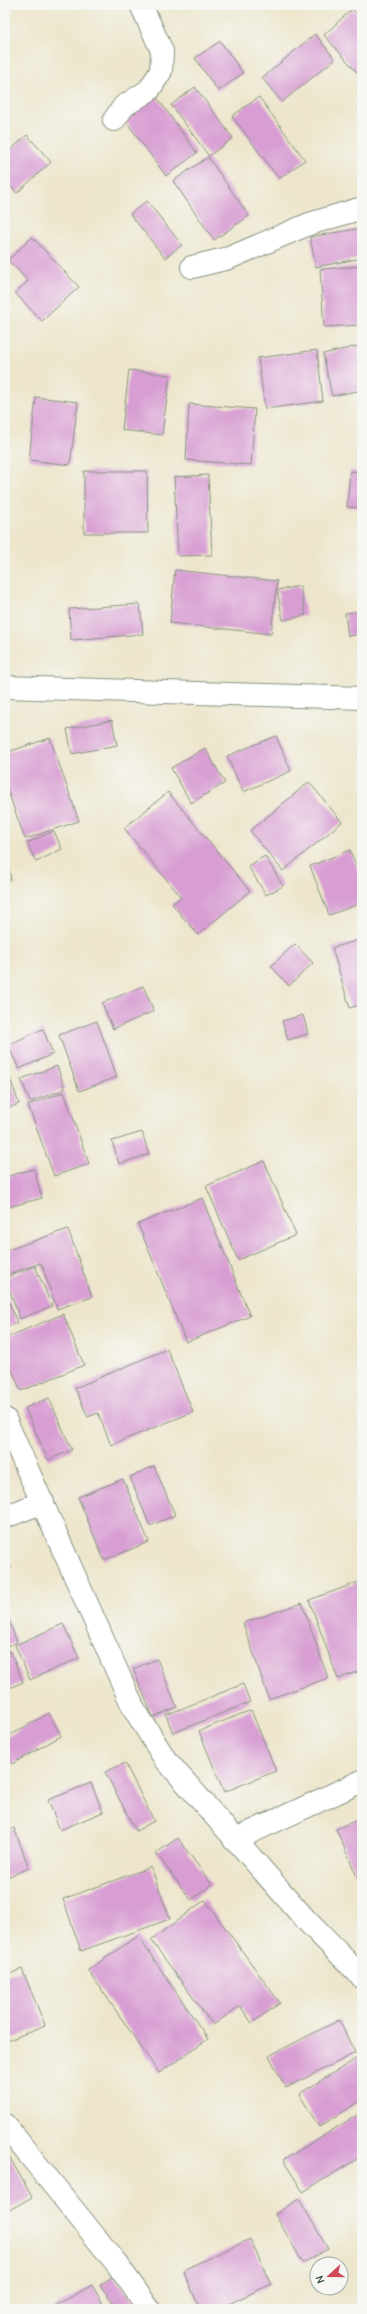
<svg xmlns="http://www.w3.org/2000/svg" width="367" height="2314" viewBox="0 0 367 2314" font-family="'Comic Neue',sans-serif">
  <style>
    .building { fill: #d89ed3 }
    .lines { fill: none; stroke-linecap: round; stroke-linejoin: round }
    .minor-casing { stroke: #869280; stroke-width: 24 }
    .minor { stroke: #fff; stroke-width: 22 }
  </style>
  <rect width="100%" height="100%" fill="#f6f6f2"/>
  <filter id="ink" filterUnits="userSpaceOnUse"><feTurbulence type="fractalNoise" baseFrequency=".025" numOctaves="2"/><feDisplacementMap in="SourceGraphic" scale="8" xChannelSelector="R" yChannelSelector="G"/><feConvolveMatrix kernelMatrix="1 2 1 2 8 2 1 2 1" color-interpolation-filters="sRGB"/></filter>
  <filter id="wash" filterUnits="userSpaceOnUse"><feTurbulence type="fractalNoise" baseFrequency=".012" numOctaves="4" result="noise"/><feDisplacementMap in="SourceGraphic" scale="16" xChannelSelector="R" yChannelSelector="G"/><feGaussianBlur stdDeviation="0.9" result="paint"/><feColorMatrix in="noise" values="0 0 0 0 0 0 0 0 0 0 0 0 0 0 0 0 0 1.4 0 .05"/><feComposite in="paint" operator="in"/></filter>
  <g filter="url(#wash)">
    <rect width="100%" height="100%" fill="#ede6cc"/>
    <g id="blocks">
      <!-- building -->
      <path class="building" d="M352,9l10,10v59l-38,-43z
        M315,34l20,25 -53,43 -20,-24z
        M220,41l23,32 -25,18 -23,-33z
        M195,87l38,51 -24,18 -38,-51z
        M156,96l41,57 -31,23 -41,-56z
        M259,97l46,63 -26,19 -47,-63z
        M27,135l24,27 -34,31 -12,-12v-26z
        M208,157l41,59 -35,24 -41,-59z
        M147,201l35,44 -17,13 -35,-44z
        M362,228v30l-46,9 -6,-30z
        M32,237l47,50 -37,34 -27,-28 13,-12 -20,-21z
        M362,266v59l-38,2 -4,-58z
        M362,345v45l-30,6 -9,-42z
        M317,350l6,51 -58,8 -7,-51z
        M129,370l41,5 -8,60 -40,-5z
        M36,397l42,5 -8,63 -41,-5z
        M189,404l66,5 -4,56 -65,-5z
        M84,471h63l1,62h-64z
        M350,471l12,1v36l-15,-1z
        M208,475l4,80 -34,1 -4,-79z
        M175,570l102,11 -6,53 -101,-11z
        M300,586l6,29 -23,5 -6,-30z
        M140,604l3,30 -72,6 -2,-31z
        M362,611v23l-14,2 -3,-23z
        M112,720l5,25 -45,9 -5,-25z
        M276,736l15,35 -48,21 -16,-36z
        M50,738l29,83 -54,18 -20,-56v-30z
        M205,748l20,35 -34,20 -20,-35z
        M309,782l33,40 -59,49 -33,-40z
        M168,792l82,99 -52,44 -26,-31 9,-7 -57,-69z
        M54,831l8,18 -26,13 -9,-19z
        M5,845l6,35 -6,1z
        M350,850l12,31v22l-33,12 -19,-49z
        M265,856l18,30 -17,9 -18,-29z
        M362,939v65l-12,4 -18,-60z
        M295,944l18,19 -24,23 -18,-20z
        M143,986l11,25 -41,18 -11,-26z
        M303,1015l5,19 -20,6 -6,-19z
        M97,1021l20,56 -38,14 -20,-56z
        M43,1029l10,25 -34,15 -11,-24z
        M5,1064l14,40 -14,5z
        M57,1066l8,23 -35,13 -9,-23z
        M64,1092l25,72 -35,12 -26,-71z
        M142,1132l7,22 -30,10 -7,-23z
        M264,1161l32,74 -58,25 -32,-74z
        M34,1169l8,29 -37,10v-31z
        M202,1198l48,118 -64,26 -48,-118z
        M68,1229l24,68 -35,12 -16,-46 -36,12v-24z
        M35,1266l17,40 -32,13 -15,-41z
        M5,1291l12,32 -12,5z
        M63,1314l21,51 -63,26 -16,-37v-16z
        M167,1349l26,63 -82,33 -13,-32 -10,4 -13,-29z
        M49,1398l23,52 -24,10 -23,-52z
        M154,1466l21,49 -25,11 -20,-49z
        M123,1479l26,63 -45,18 -26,-63z
        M5,1552l6,16 -6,3z
        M362,1581v89l-24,9 -29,-79z
        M302,1603l26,75 -59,21 -26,-76z
        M7,1616l10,26 -12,5v-30z
        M63,1624l16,34 -49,22 -15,-35z
        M10,1651l13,31 -18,8v-37z
        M157,1659l20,48 -24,10 -20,-48z
        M243,1684l7,18 -77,31 -7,-18z
        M251,1710l25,61 -52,21 -25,-61z
        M49,1713l12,23 -49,28 -7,-12v-14z
        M125,1763l29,58 -18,10 -31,-59z
        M91,1783l12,29 -43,18 -12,-30z
        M362,1818v70l-26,-59z
        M14,1828l15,40 -24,10v-46z
        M178,1838l34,47 -21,15 -35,-47z
        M151,1867l19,52 -89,32 -18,-52z
        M205,1900l75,103 -28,20 -12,-17 -27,19 -62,-85z
        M138,1936l70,103 -49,34 -71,-103z
        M22,1969l23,56 -40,17v-66z
        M339,2020l16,33 -69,35 -17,-32z
        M362,2055v45l-43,27 -20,-33z
        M362,2112v44l-59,36 -20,-32z
        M5,2149l27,48 -26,15 -1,-2z
        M299,2199l29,50 -25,14 -28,-49z
        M250,2239l21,45 -53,25h-18l-17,-39z
        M113,2276l21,27 -8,6h-8l-18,-24z
        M92,2285l14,24h-56z"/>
    </g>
  </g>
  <g filter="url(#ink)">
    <use href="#blocks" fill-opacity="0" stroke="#869280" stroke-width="1"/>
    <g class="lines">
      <!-- minor casing -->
      <g class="minor-casing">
        <path id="minor" d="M114,120l10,-14 25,-16 12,-19 1,-20 -21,-46
          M192,267l37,-9 80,-34 53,-16
          M5,687l357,11
          M5,1419l128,288 32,52 141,161 56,57
          M5,1517l38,-15
          M234,1840l128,-59
          M5,2125l112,139 32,45"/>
      </g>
      <!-- minor -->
      <use href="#minor" class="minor"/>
    </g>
  </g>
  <!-- margin -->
  <rect width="367" height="2314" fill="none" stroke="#f6f6f2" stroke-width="20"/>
  <!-- north arrow -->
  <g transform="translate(329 2276) rotate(249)"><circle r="19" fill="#f6f6f2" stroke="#a0aca6"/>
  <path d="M0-3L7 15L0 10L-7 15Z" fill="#d1495b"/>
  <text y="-6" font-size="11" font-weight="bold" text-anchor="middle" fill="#1f3d34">N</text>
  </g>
</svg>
